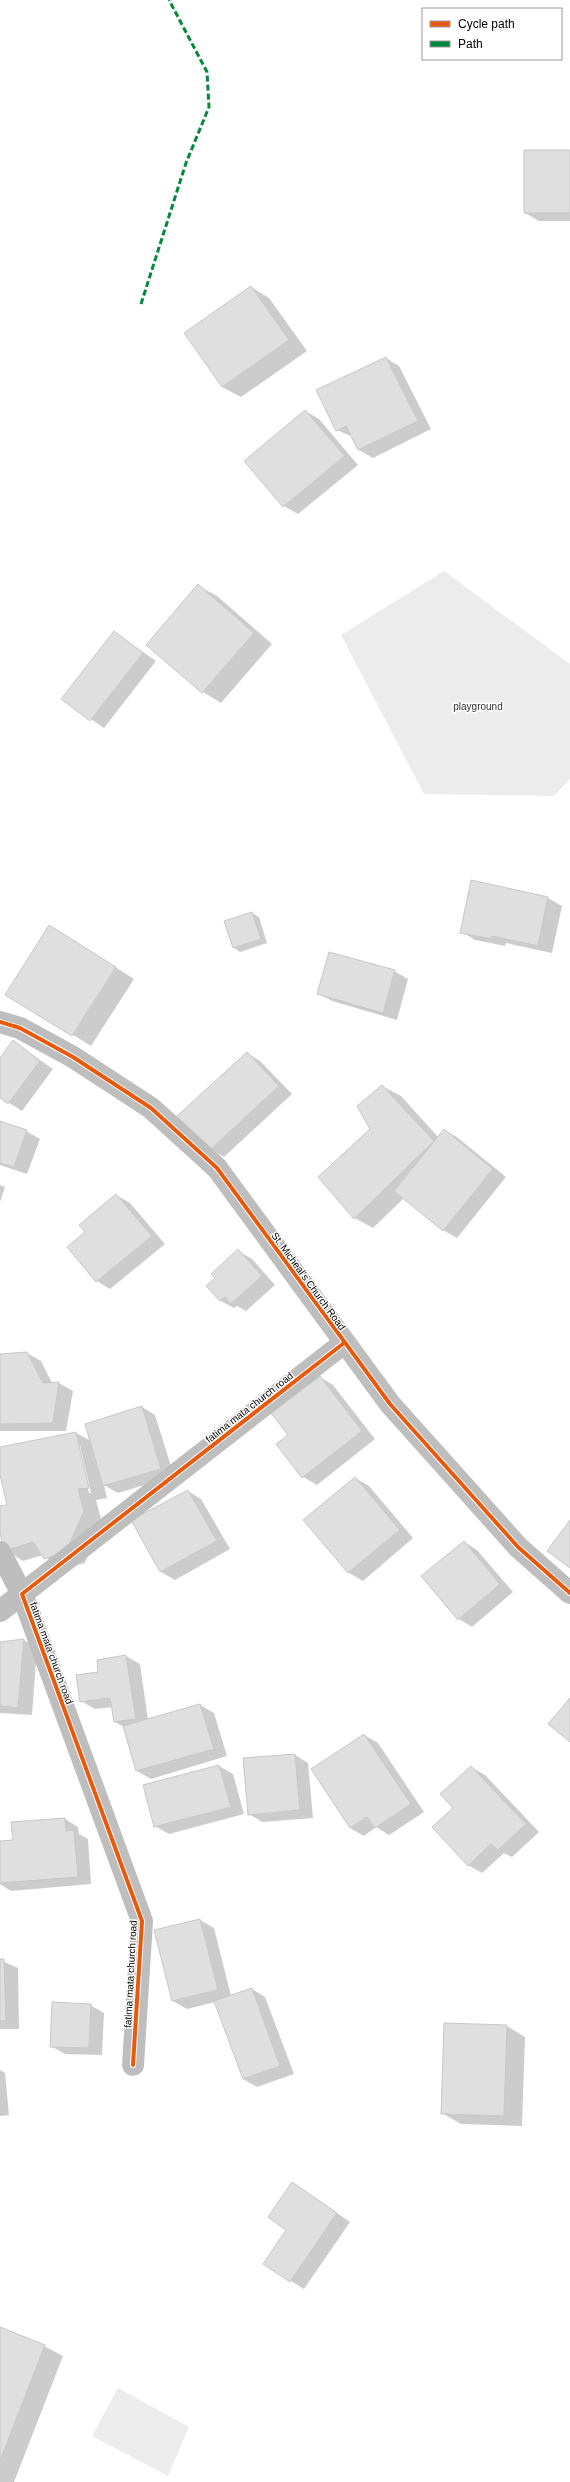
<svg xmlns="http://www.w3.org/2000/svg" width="570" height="2482" viewBox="0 0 570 2482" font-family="Arial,sans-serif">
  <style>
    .green { fill: #ececec }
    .shadow { fill: #0003; fill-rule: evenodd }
    .building { fill: #dfdfdf; stroke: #c7c7c7 }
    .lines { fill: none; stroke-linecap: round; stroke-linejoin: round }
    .minor { stroke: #bebebe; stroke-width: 22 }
    .tertiary { stroke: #bebebe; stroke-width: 22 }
    .quiet { stroke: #00873e; stroke-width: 3; stroke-dasharray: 6 3; stroke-linecap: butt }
    .cycleway-casing { stroke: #fff; stroke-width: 6 }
    .cycleway { stroke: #e8590c; stroke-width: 4 }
    .labels { text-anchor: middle; stroke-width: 3; stroke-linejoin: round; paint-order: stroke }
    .park-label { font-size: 10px; fill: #333; stroke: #fff }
    .street-label { font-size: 10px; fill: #000; stroke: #fff }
  </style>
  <rect width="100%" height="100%" fill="#fff"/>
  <!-- green -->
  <path class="green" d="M444,571l126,93v115l-16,17 -130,-2 -83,-159z
    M118,2388l71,39 -21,49 -76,-40z"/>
  <!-- shadow -->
  <path class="shadow" d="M570,151v70h-31l-14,-8z
    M251,287l18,11 38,53 -66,46 -19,-10z
    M386,358l13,8 32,63 -58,29 -14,-8 -6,-13 -16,-7z
    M305,411l14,8 39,46 -60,49 -14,-8 -38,-45z
    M198,586l19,10 55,48 -51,59 -18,-11z
    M114,632l42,29 -52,67 -42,-29z
    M472,882l76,16 14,8 -10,47 -46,-10 -1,3 -30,-6 -13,-8z
    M252,913l7,4 8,26 -27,9 -7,-5z
    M68,937l66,42 -43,67 -84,-52z
    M394,971l14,8 -11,41 -65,-19 -14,-8z
    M14,1042l39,27 -31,42 -22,-14v-37z
    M247,1053l13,8 32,33 -68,63 -14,-8z
    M382,1086l19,10 38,42 6,-8 13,8 48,39 -49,61 -14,-8 -39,-32 -31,30 -18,-10 17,-89z
    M0,1122l26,9 14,8 -13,35 -27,-9z
    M0,1185l5,2 -5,15z
    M116,1195l14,8 35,41 -55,45 -13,-8 -11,-48z
    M238,1251l14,8 23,26 -29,26 -9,-5 -3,2 -13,-7 -4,-23z
    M27,1353l14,8 11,22h7l14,8 -7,40h-66v-76z
    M320,1377l13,8 42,54 -58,46 -14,-8 -14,-42z
    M142,1407l13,8 19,61 -56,17 -14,-8 3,13 -11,2 6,22 -17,41 -22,6 -20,-14 -20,6 -18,-11 -5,-21v-22l8,-2 -8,-35v-22l76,-15 15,8zM78,1445h2l11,48h-2z
    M355,1478l14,8 44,52 -50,43 -14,-8 -45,-53z
    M188,1491l13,8 29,50 -55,31 -14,-8 -29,-51z
    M464,1542l13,8 36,42 -41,35 -13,-8z
    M24,1640l13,8 -5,67 -32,-2v-70z
    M126,1656l14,8 8,56 52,-15 14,8 13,43 -76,23 -14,-8 -13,-44 -9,-5 -2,-15 -18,2 -14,-8 19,-28z
    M364,1735l14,8 46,69 -35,23 -13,-8 -12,9 -14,-8z
    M295,1755l13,8 5,55 -51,4 -13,-8z
    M219,1766l14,8 11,40 -75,20 -14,-8z
    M471,1767l14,8 54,57 -27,25 -8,-4 -22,20 -14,-8 -14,-57z
    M65,1819l13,8 1,7 9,5 3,45 -80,7 -11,-7v-42l14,-1z
    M200,1920l14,8 17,68 21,-7 13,8 29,77 -37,13 -14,-8 -28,-77 -28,7 -14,-8z
    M0,1960l18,8 1,61h-19z
    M90,2005l14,8 -2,42 -37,-1 -14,-8z
    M507,2026l18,11 -3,89 -61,-2 -19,-11z
    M0,2070l5,3 4,42 -9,1z
    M306,2192l44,30 -46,67 -40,-25 24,-34z
    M0,2328l44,18 19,10 -49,126h-14z"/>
  <!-- building -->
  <path class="building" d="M524,150h46v63h-46z
    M251,286l38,54 -67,47 -38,-54z
    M386,357l32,64 -60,29 -12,-24 -10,5 -20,-41z
    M305,410l40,46 -62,51 -39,-46z
    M198,584l56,49 -52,60 -56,-48z
    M114,631l29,22 -53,68 -29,-22z
    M471,880l77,17 -10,49 -46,-10v3l-32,-6z
    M252,912l9,27 -28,9 -9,-27z
    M49,925l67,42 -44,69 -67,-41z
    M329,952l66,18 -12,43 -66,-19z
    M13,1040l27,21 -32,43 -8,-6v-40z
    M247,1052l32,34 -69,64 -33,-34z
    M382,1085l52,56 -80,78 -36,-42 52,-48 -13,-23z
    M0,1121l27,9 -13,37 -14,-4z
    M444,1129l49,40 -50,62 -49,-40z
    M116,1194l36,42 -56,46 -29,-35 18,-15 -6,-7z
    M238,1249l24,27 -31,28 -6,-7 -5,4 -14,-15 9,-8 -4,-4z
    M27,1352l16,31 16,-1 -6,41 -53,1v-70z
    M320,1376l42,55 -60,47 -26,-34 12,-9 -17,-22z
    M142,1406l19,63 -58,17 -18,-62z
    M76,1432l13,56 -11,1 6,22 -18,41 -22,7 -11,-17 -29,9 -4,-18v-27l7,-1 -7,-30v-28z
    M355,1477l45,53 -52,43 -45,-53z
    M188,1490l29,51 -57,31 -29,-52z
    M570,1520v48l-23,-17z
    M464,1541l36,43 -42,36 -37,-44z
    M24,1639l-6,69 -18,-2v-64z
    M126,1655l10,64 -22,3 -4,-24 -30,4 -4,-27 22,-3 -1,-12z
    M570,1698v44l-22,-18z
    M200,1704l14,45 -78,22 -13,-45z
    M364,1734l47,70 -36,24 -8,-11 -17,11 -39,-59z
    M295,1754l5,56 -52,5 -5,-57z
    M219,1765l12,42 -77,20 -11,-42z
    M471,1766l55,58 -28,26 -7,-6 -23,22 -36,-39 21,-19 -13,-14z
    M65,1818l1,13 8,-1 4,47 -78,6v-42l13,-1 -2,-18z
    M200,1919l18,71 -46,11 -18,-71z
    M0,1959h4l2,62h-6z
    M252,1988l28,78 -37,13 -29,-78z
    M52,2002l39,2 -2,44 -39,-1z
    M444,2023l63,2 -3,91 -63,-2z
    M292,2182l45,31 -47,69 -27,-18 23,-34 -18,-13z
    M0,2327l45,18 -45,116z"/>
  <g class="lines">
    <!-- minor -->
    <path class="minor" d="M0,1552l22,42 -22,17
      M133,2065l9,-144 -120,-327 322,-251"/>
    <!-- tertiary -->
    <path class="tertiary" d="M0,1022l20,6 53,29 78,51 66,60 173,236 128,143 52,46"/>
    <!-- quiet -->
    <path class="quiet" d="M141,304l45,-141 23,-56 -2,-35 -38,-72"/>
    <!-- cycleway casing -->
    <g class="cycleway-casing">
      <path id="cycleway" d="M0,1022l20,6 53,29 78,51 66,60 173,236 128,143 52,46
        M133,2065l9,-144 -120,-327 322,-251"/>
    </g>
    <!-- cycleway -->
    <use href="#cycleway" class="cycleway"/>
  </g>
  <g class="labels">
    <!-- park labels -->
    <g class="park-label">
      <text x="478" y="710">playground</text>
    </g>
    <!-- street labels -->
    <g class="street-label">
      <text transform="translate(309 1281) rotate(54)" y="4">St. Micheal's Church Road</text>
      <text transform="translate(249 1407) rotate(-38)" y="4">fatima mata church road</text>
      <text transform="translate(52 1653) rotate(70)" y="4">fatima mata church road</text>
      <text transform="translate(130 1974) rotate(-87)" y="4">fatima mata church road</text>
    </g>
  </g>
  <!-- legend -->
  <rect x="422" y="8" width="140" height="52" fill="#ffffff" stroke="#999999"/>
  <rect x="430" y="21" width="20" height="6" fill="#e8590c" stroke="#999999"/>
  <text x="458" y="28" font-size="12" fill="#000000">Cycle path</text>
  <rect x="430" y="41" width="20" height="6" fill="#00873e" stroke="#999999"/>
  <text x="458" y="48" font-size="12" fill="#000000">Path</text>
</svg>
